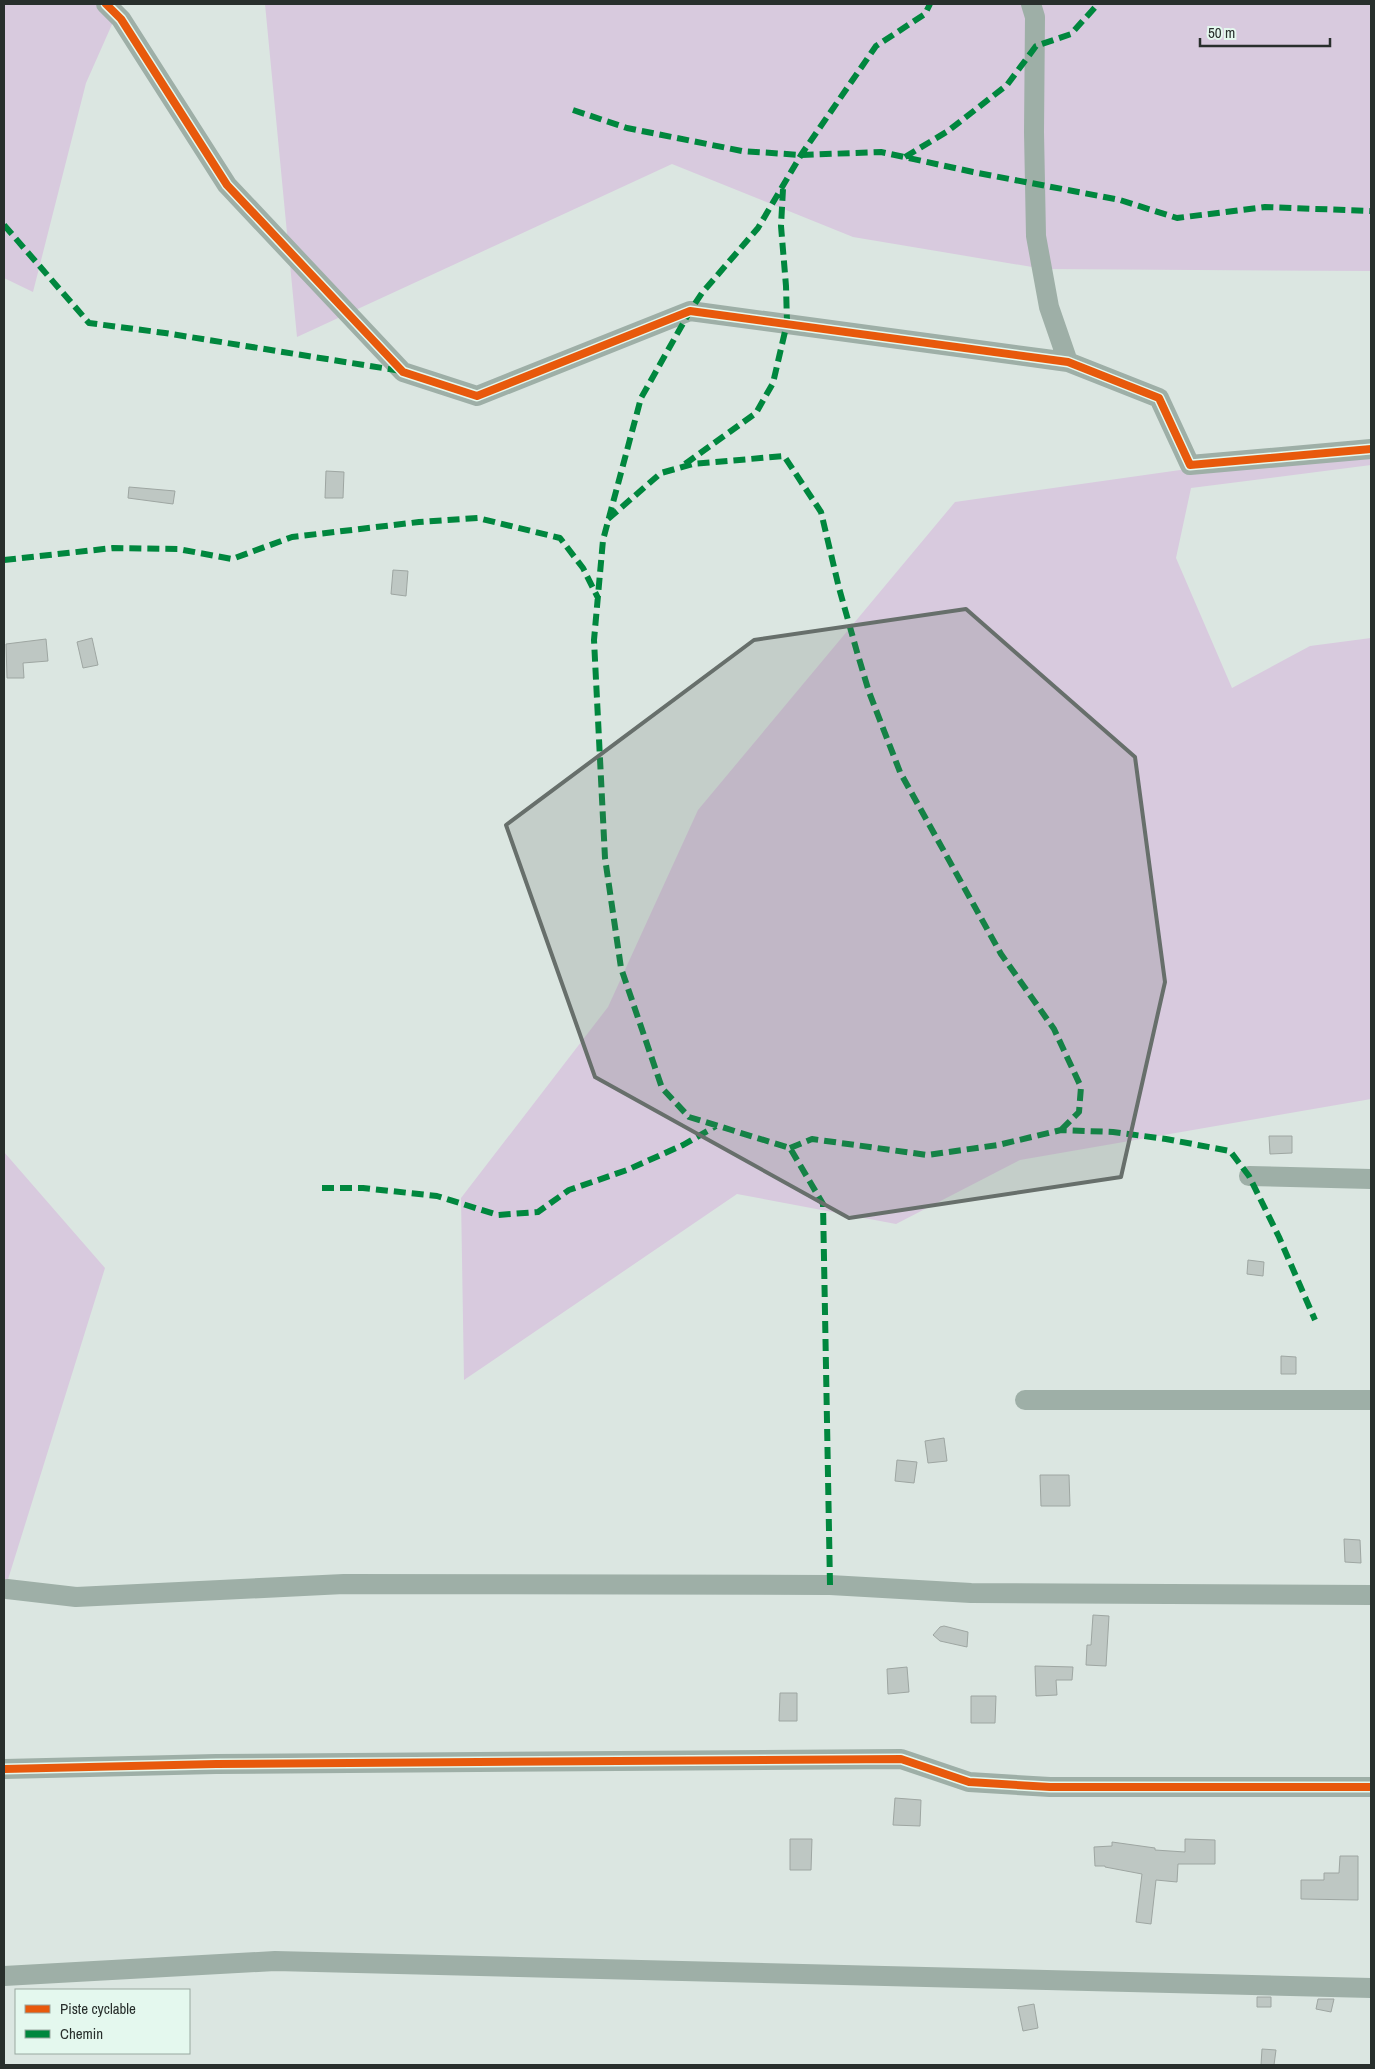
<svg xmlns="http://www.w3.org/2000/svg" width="1375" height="2069" viewBox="0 0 1375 2069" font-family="'Archivo Narrow',sans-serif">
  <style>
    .green { fill: #d8cade }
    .building { fill: #bec7c3; stroke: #9ea6a2 }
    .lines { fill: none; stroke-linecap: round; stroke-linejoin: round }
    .minor { stroke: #9eafa7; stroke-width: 20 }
    .quiet { stroke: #00873e; stroke-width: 6; stroke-dasharray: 12 6; stroke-linecap: butt }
    .cycleway-casing { stroke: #e4f8ee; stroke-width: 11 }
    .cycleway { stroke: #e8590c; stroke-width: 8 }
    .marked { fill: #676f6b; fill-opacity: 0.2; stroke: #676f6b; stroke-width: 4; stroke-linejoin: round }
  </style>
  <rect width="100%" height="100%" fill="#dbe6e1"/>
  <!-- green -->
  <path class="green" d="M4,4h117l-35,79 -53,209 -29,-14z
    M265,4h1106v267l-327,-2 -191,-32 -181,-73 -375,173z
    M1371,443v22l-180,23 -15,70 56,130 78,-42 61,-8v461l-351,61 -124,64 -159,-30 -273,186 -3,-182 147,-191 90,-197 257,-308z
    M4,1152l101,116 -100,321h-1z"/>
  <!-- building -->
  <path class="building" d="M326,471l18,1 -1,26h-18z
    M129,487l46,4 -2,13 -45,-6z
    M393,570l15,1 -2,25 -15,-2z
    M92,638l6,27 -15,3 -6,-26z
    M46,639l2,22 -25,2 1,15h-17l-1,-34z
    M1269,1136h23v17l-22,1z
    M1248,1260l16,2 -1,14 -16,-2z
    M1281,1356l15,1v17h-15z
    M944,1438l3,23 -19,2 -3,-22z
    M897,1460l20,2 -3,21 -19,-2z
    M1040,1475h29l1,31h-29z
    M1344,1539l16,1 1,23 -16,-1z
    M1093,1615l16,1 -3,50 -20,-1 1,-20h4z
    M944,1626l24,6 -1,15 -27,-6 -7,-6 7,-8z
    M1035,1666l38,1 -1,13h-16l1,15 -21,1z
    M907,1667l2,25 -21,2 -1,-25z
    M780,1693h17v28h-18z
    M971,1696h25l-1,27h-24z
    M895,1798l26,2 -1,26 -27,-1z
    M790,1839h22l-1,31h-21z
    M1185,1839l30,1v24h-37l-1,18 -21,-2 -5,44 -15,-2 6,-48 -37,-7v-1h-10l-1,-19 18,-1v-4l43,6v2l30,2z
    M1340,1856h18v44l-57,-1v-19h23v-7h15z
    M1257,1997h14v10h-14z
    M1318,1999h16l-3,13 -15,-3z
    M1034,2004l4,24 -15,3 -5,-24z
    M1262,2049l14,1 -2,15h-13z"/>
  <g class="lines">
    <!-- minor -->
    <path class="minor" d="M106,4l15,15 106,166 176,187 74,24 213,-85 378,51 91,36 31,67 181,-16
      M1031,4l4,13 -1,115 2,104 13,71 19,55
      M1249,1176l122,3
      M1025,1400h346
      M7,1589l69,8 268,-13 486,1 141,8 400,2
      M4,1769l212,-5 685,-5 68,23 81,5h321
      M4,1976l271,-15 1096,27"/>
    <!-- quiet -->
    <path class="quiet" d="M573,110l54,18 115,23 59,4 80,-3 92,20 147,28 57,18 88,-11 106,4
      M905,157l43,-26 59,-46 29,-39 35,-12 27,-30
      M4,225l85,98 76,10 236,38
      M685,464l71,-51 17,-30 14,-60 -1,-37 -5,-60 2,-37
      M608,519l53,-46 32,-9 91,-8 37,56 18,76 18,64 12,40 31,80 101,182 53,75 27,58 -2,25 -18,18
      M4,560l109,-12 65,1 54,10 60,-22 127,-15 59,-4 82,20 23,30 15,30
      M790,1148l22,-9 115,16 71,-10 63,-15 52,2 53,7 64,12 19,25 30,61 36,83
      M322,1188h41l74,8 61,19 40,-3 31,-22 58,-20 56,-25 33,-19
      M830,1585l-7,-381 -33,-56 -101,-31 -27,-29 -41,-120 -16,-110 -11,-218 9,-100 38,-142 49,-87 12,-18 56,-65 43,-73 75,-109 49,-32 5,-10"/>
    <!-- cycleway casing -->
    <g class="cycleway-casing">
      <path id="cycleway" d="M106,4l15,15 106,166 176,187 74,24 213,-85 378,51 91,36 31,67 181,-16
        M4,1769l212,-5 685,-5 68,23 81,5h321"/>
    </g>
    <!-- cycleway -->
    <use href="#cycleway" class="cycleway"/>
  </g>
  <!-- marked area -->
  <path class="marked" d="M966,609l169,148 30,225 -44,195 -272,41 -254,-141 -89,-252 248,-185z"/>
  <!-- border -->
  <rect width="1375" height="2069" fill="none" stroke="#282f2c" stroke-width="10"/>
  <!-- legend -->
  <rect x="15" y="1989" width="175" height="65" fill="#e4f8ee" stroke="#99a8a0"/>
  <rect x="25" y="2005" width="25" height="8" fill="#e8590c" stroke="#99a8a0"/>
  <text x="60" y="2014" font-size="15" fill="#282f2c">Piste cyclable</text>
  <rect x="25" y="2030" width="25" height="8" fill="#00873e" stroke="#99a8a0"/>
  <text x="60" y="2039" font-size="15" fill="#282f2c">Chemin</text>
  <!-- scale -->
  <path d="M1200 38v8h130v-8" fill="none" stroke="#282f2c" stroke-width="2.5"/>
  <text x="1208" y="38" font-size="15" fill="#282f2c" stroke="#e4f8ee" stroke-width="4" paint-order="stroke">50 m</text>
</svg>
